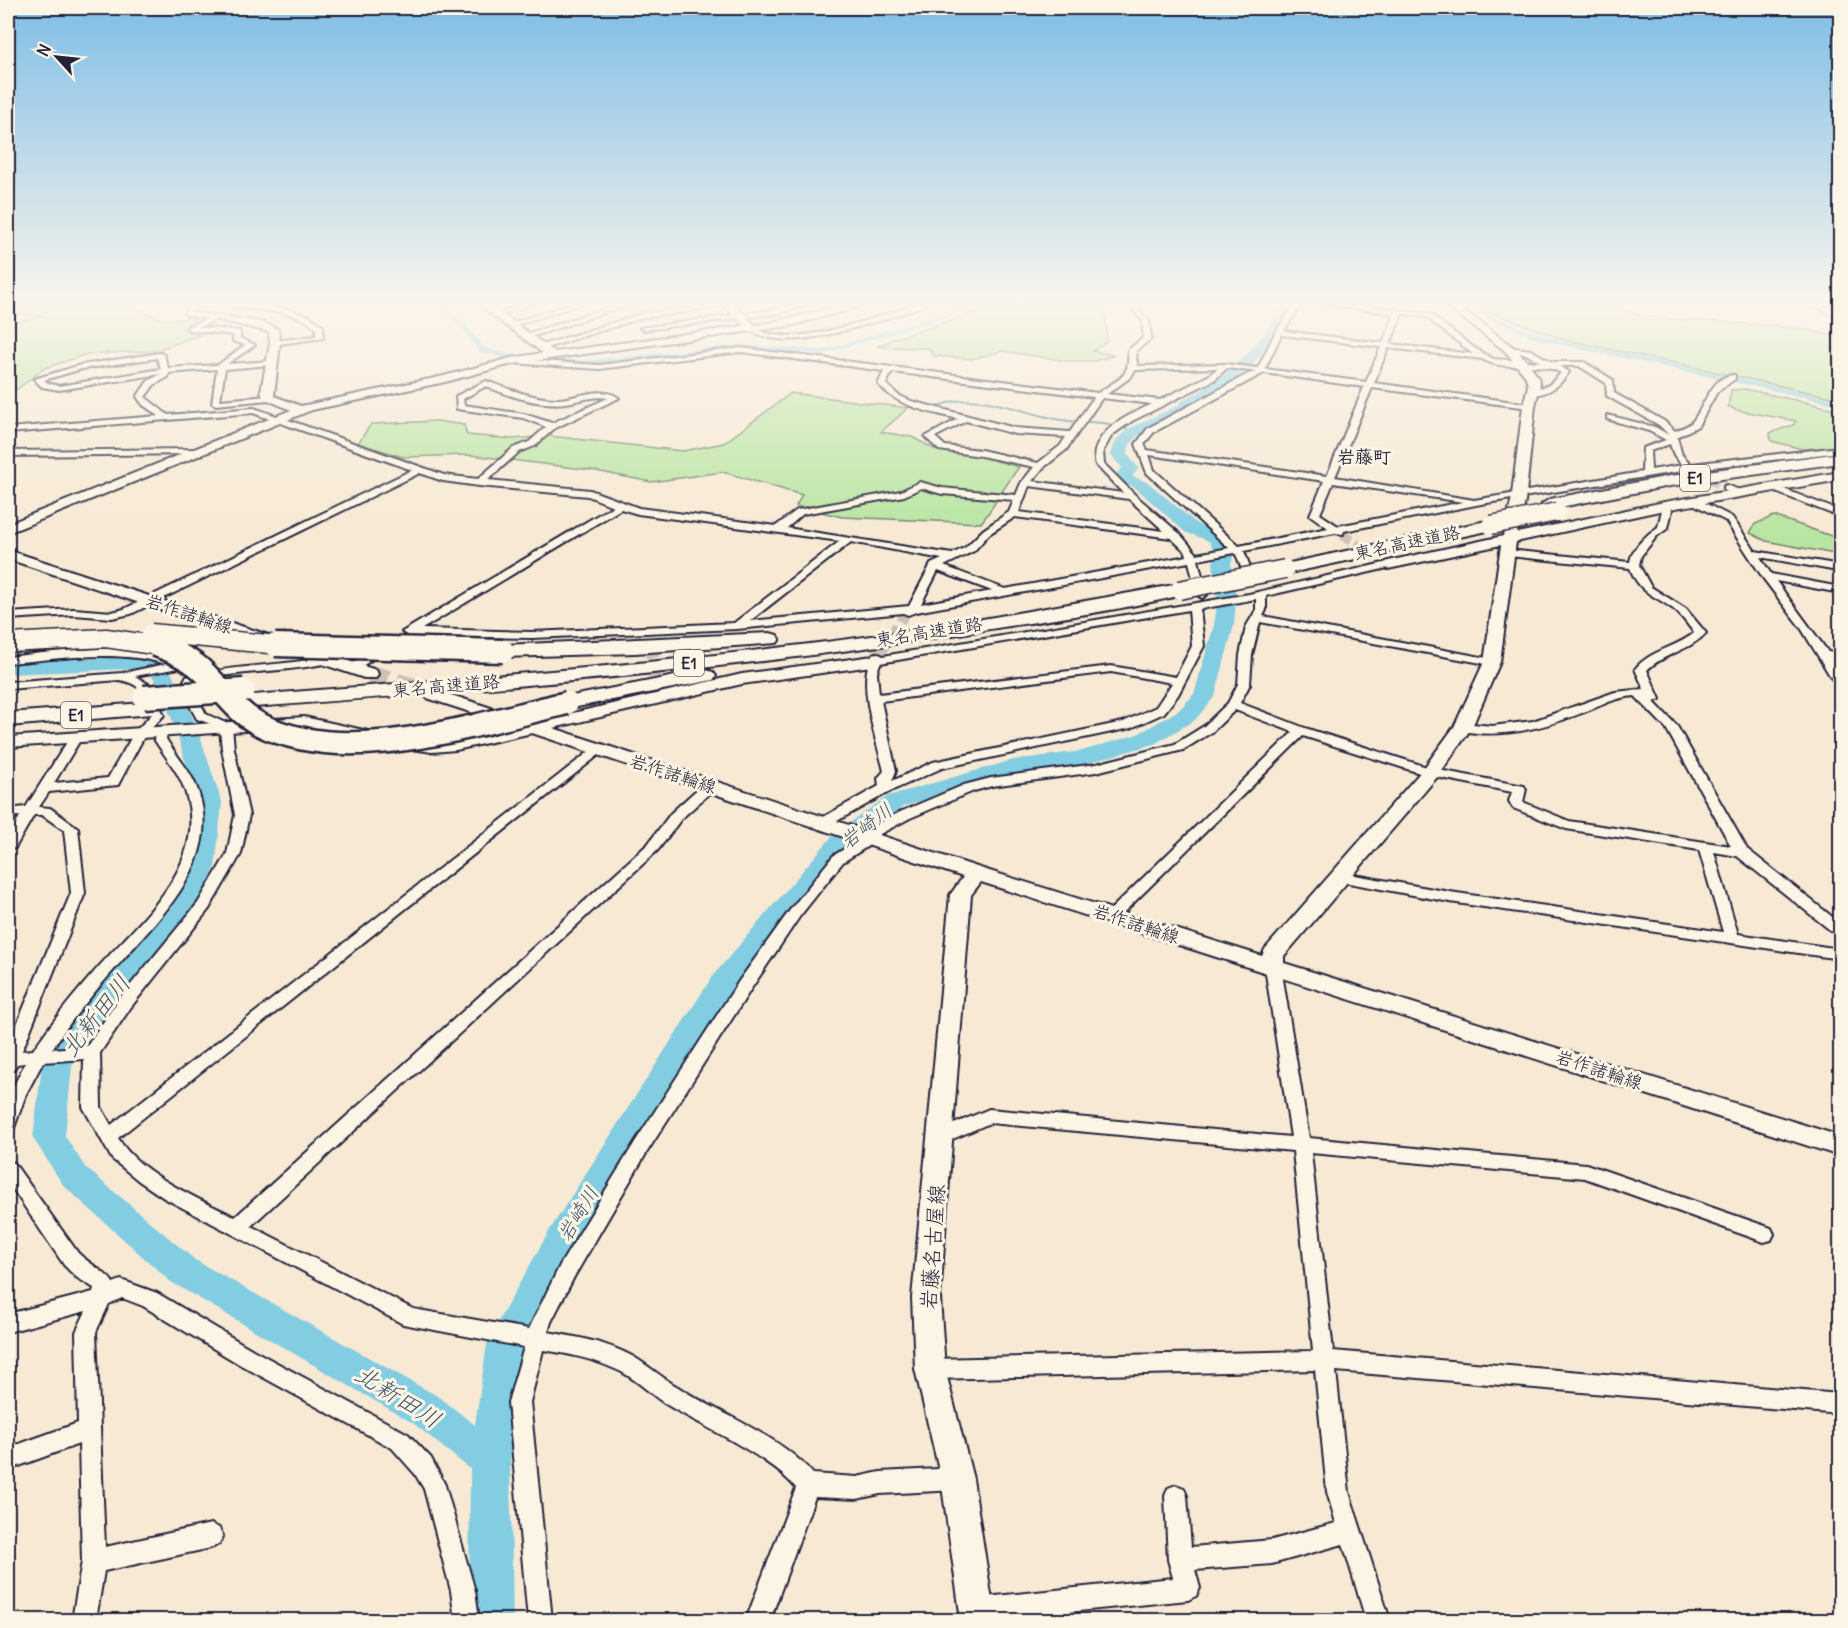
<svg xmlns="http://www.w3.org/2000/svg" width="1848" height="1628" viewBox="0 0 1848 1628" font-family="Delius,'Klee One',sans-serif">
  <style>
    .green { fill: #b9e5a2; stroke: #6e846e; stroke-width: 1.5 }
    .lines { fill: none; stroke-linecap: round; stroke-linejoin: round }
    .stream-far1 { stroke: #5c899f; stroke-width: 2 }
    .stream { stroke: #5c899f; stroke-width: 4 }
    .canal { fill: #82cde2; fill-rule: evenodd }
    .river { fill: #82cde2; fill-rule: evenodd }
    .street-tunnel-far1 { stroke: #ccc1b5; stroke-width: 10; stroke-dasharray: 10 5; stroke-linecap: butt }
    .street-tunnel { stroke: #ccc1b5; stroke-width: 13; stroke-dasharray: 13 7; stroke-linecap: butt }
    .secondary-tunnel { stroke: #ccc1b5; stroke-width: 19; stroke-dasharray: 19 9; stroke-linecap: butt }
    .street-casing { stroke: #22223b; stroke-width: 4 }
    .secondary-casing { stroke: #22223b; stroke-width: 4 }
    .highway-casing { stroke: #22223b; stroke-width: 4 }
    .street { fill: #fcf5e5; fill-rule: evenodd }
    .secondary { fill: #fcf5e5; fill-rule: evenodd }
    .highway { fill: #fcf5e5; fill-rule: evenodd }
    .highway-bridge-far1-casing { stroke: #22223b; stroke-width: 21; stroke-linecap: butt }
    .highway-bridge-casing { stroke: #22223b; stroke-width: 27; stroke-linecap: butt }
    .highway-bridge-far1 { stroke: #fcf5e5; stroke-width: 18 }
    .highway-bridge { stroke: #fcf5e5; stroke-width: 22 }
    .labels { text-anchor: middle; stroke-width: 6; stroke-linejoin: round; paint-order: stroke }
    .shield { fill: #fcf5e5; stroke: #63616e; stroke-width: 1.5 }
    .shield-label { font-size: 16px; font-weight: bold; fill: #22223b }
    .far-quarter-label { font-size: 18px; font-weight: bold; fill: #22223b; stroke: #fcf5e5 }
    .street-label { font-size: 18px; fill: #22223b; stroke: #fcf5e5 }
    .water-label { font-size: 20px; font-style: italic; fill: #3f556d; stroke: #fcf5e5 }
    .near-street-label { font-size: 21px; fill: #22223b; stroke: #fcf5e5 }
    .near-water-label { font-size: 24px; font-style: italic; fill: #3f556d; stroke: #fcf5e5 }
  </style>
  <rect width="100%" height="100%" fill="#f7e9d4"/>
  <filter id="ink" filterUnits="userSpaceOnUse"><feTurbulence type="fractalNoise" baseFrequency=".0167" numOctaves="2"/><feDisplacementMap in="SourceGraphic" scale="12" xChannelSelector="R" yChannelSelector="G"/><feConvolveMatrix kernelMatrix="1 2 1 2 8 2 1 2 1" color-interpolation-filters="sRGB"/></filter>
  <g filter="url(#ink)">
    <!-- green -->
    <path class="green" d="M8,304h120l33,15h34l-13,9 17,7 -44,16 -68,3 -42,14 -37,28v-73l38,-7 -38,-4z
      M630,304h41l18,5 -51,6 -24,-6z
      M1001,304l104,1 2,36 -14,10 21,4 -19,6h-28l-65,-10 -30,8 -38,-3 -6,-8 -51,-1 16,-8z
      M1470,304h139c26,15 65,15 95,17 45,3 92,4 136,17v61l-278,-60z
      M1745,389l95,21v37l-38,2 -31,-8 -1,-8 23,-8 3,-4 -60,-11 -8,-4 3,-16z
      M791,393l117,15 -27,24 31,5 26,14 29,2 52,14c-14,18 -24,38 -38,56l-139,-6 -46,-11 6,-11 -79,-23 -72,10 -60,-12 -121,-15 -67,2 -45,-14 13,-19 66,-3 27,4 3,10 45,4 37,-3 134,15 41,-8z
      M1774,516l66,23v16l-74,-14 -16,-8 5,-9z"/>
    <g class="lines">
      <!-- stream-far1 -->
      <path class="stream-far1" d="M939,406c36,-17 85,8 122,14 27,4 46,-1 72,12"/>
      <!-- stream -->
      <path class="stream" d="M8,657l11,-1"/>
      <!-- canal -->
      <path class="canal" d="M433,304h8l24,20 20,24 22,6 78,7 153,-16 85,5 155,-46h12l-167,50 -85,-5 -153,16 -78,-7 -28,-6 -18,-26z
        M1475,310h4l65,26 296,65v4l-301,-65 -64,-28z"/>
      <!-- river -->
      <path class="river" d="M1282,304h12c-24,47 -53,79 -101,102l-2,4 -51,24 -10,10 -3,10 12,14 -7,8 17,7 48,41 25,10 12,20 -3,9 5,36 -2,26 -19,71 -20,24 -41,24 -70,20 -69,10 -111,32 -52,38 -120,147 -157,257 -52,98 -13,114 3,160h-42l-2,-6 1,-145 -57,-46 -242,-141 -108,-97 -30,-47 9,-73 4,-8 21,-31 104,-118 18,-40 9,-65 -24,-79 -20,-46 -12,-7 -13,-2 -121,5v-12l121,-5 26,5 15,8 26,54 26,79 -7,65 -20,44 -108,130 -15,24 -7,70 20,31 110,93 244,137 36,28 12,-81 5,-12 59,-104 161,-251 122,-143 54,-38 125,-36 69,-9 56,-17 41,-24 15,-16 20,-69 4,-26 -5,-36 3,-9 -7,-13 -24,-9 -48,-43 -23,-12 8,-9 -12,-14 7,-15 11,-10 51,-24 2,-4c46,-23 77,-51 101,-97z"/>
      <!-- street-tunnel-far1 -->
      <path class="street-tunnel-far1" d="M1696,472l31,16
        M1343,535l37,24
        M650,640l1,6
        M883,646l22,-32"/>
      <!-- street-tunnel -->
      <path class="street-tunnel" d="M651,645l5,44
        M877,656l7,-11"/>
      <!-- secondary-tunnel -->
      <path class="secondary-tunnel" d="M370,674l55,17"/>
      <!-- street casing -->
      <g class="street-casing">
        <path id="street" d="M194,304h8l-11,8 31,5 -22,10 40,4v7l15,7 -28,19 44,-3 4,2 -4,2 -46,4 -5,31 49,-4 4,2 -4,2 -53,5 -4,-2 5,-34 -48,4 -1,4 -14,8 -9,12 23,18 86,-7 190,67 34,4 35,-31 16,-6 17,-15 -23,-9 -66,-9 -1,-13 30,-15c24,8 47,18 73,18 20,-1 42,-14 60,-1l-64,30 -20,18 -16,6 -31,28 102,10 49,18 137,18 21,-16 104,-19 19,-9 22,6 74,7 5,-12 13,-16 -53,-11 -42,-6 -14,-13 33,-18c-30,-8 -59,-11 -80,-35l6,-13 -143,-19 -142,17 -88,-6 -4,-2 4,-2 88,6 142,-17 357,45c22,-16 32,-14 30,-43l15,-12v-17l-11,-11 3,-6h7l-3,6 10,11 2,18 -15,12 1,15 88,-2 33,4 17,-35 20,-29h7l-18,27 99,12 12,-29 -73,-10h26l82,10 43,33 20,12 47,3 -14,-8 -20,-3v-4h3l22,3 21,12h32l29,18 1,13 50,28 11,10c5,-2 13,-5 17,-9 12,-13 19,-48 43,-47v4l-18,13 -19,34 -21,11 5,18 9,9 149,-17v5l-144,17 -4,3 -4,-2 -207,34 -137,27 -1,3 -8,-1 -91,18 6,16 10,13 -5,3c-15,-7 -13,-19 -20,-30l-37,7 9,35 -5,3 -5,-3 -8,-33 -273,50 -8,3 -5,-2 -166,16 -205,9 -124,-2 -6,-4 211,-126 -25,-10 -109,-10 -36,-5 -23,-8 -289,141 -19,4 -38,-3 -66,4v-6l66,-4 38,3 12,-3 288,-139 -159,-57 -245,20v-5l151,-12 -16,-11 -6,-8 11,-16 13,-7 -102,16 -17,-3 -8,-8 47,-14 79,-12 4,2 4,13 50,-3 27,-20 -12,-4v-6l-45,-5v-4l19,-7 -21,-4 -1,-4zM1402,314l24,3 47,37 -83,-10zM1281,335l100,12 -15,35 -101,-13zM1388,348l94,11c24,14 54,0 79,14l-12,12 -19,6v4h3c16,-1 27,-9 36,-23l-9,-6h19l27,17 1,13 52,29 10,10 -14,-8 -48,-12v4l42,12 17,9 -23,8 -1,24 -168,28 -139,-23 37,-89 157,20 4,-2 -4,-2 -155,-21zM157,358l4,11 -102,17 -11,-3 -4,-3 38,-11zM1218,368l-10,8 -48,24 -53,-6 24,-17 4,-7zM1227,368l30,4 -9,2 -100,54 -12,16 11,29 82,75 -32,6 -17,-20 -45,-39 -31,-31 -1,-13 9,-16 20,-14 82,-41zM892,372l202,25 -24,35 -55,-4 -104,-27 -13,-6 -12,-11zM1264,373l100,14 -37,89 -180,-26 -3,-6 10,-12zM486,386c24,11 54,20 80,17 14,-2 28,-8 42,-5l-56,25 -28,-9 -60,-9 -1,-6zM1102,398l50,6c-20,10 -51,22 -57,47 -1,4 0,10 1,14l27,28 -91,-12 11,-13 23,-18zM966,421l49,13 51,3 -6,9 -22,17 -57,-13 -36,-4 -10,-9zM1670,444l4,11 8,10 -31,5 -1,-19zM1149,455l175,26 -14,34 18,13 -89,18 -85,-76zM1333,483l130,19 -125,24 -18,-12zM1029,486l100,13 35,32 -145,-19zM921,488l21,6 72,6 -5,12 -26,18 -17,17 -14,7 -165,-26 16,-14 101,-18zM621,509l17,5 202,27 -106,82 -202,9 -110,-3zM1015,517l156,21 15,14 1,4 -182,33 -61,-23 30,-15 15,-17zM851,542l91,17 -11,5 -22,42 -159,15zM938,571l54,20 -71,13z
          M233,304c28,0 68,2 90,22v12l-51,7v-4h3l41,-5v-8c-20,-19 -55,-17 -81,-20l-3,-2z
          M523,304h11l-36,12 -5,-1z
          M570,304h12l-70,22 -6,-1z
          M619,304h11l-102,34 -7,-2z
          M718,304l15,1 -91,13 -99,31 -7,-2 105,-33z
          M795,304h12l-26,9 -137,17 -4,-2 140,-19z
          M915,304h11c-13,7 -30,11 -44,16 -36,10 -100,33 -133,9l4,-2c6,2 11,6 17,7 40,9 106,-17 145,-30z
          M196,449l4,3 -1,2 -191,2v-5z
          M1771,484l69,27v6l-72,-28v-4z
          M1727,485l15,6 2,2 -5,3 -15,-6v-4z
          M1691,499h6l35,18 23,34 80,13 5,3v8l-8,-5 -72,-13 11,17 69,13v6l-64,-12 52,71 12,2v6l-8,-1 8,16v4h-8l-31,-51 -38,-50 -37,-57 -35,-18z
          M1661,504h6l5,6 -4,18 -11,8 -16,20 -2,9 12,22 35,22 20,24c-16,18 -42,20 -59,37l13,29 -6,3 23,24 70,123 93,74v12l-5,-1 -98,-78 -23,-4 24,82 102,15v10l-390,-57 -117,-22 -2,-3 2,-3 5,-2 112,20 273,40 -24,-82 -133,-21 -53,-21 -4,-7 3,-9 -86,-17 -123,-39 -186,183h-10l-2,-3 2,-3 186,-181 -58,-22 -23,22 -29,18 -87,22 -104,14 -18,5 -64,27 -30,16 -12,12 -25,16 -43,54 -49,73 -104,163 -73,125 -23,45 -3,10c29,5 58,10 84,24 16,9 30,22 46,31 43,28 102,48 135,87l44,3 23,-5 77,-4 8,3 3,8 -3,8 -8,3 -77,4 -23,5 -42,-2 -45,123h-24l50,-132c-29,-34 -93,-61 -132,-85 -16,-11 -31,-27 -49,-34 -24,-11 -47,-15 -72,-19l-13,52 22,218h-24l-20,-218 16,-55 -121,-23 -239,-126 -25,-17 -27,-22 -29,-52 1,-48 -41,3 -17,32 -12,34 -6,2v-32l17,-35 -8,1 -3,5 -6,2v-25l63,-153 -7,-63 -22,-15h-8l-19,33 -7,1v-11l12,-22 -12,1v-8l18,-2 46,-73h8l2,3 -28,46 54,-5 26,-45 18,-19c-8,-20 -9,-30 -33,-34l-111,9v-7l114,-9 44,-9c-51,-15 -106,-5 -158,-1v-6c41,-5 145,-19 177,8l-6,3 -44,8 15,9 14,30 -19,20 -27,50 -69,7 -10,15 11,1 28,20 7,65 -63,158 11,-1c19,-28 40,-54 62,-79 42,-48 114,-104 91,-177 -6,-21 -21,-37 -32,-55l3,-11 4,-1 6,4 -1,8c11,18 27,34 33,55 22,68 -39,123 -79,169 -24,27 -48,55 -68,86l35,-3 32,-47 79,-96 29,-49 8,-39 -13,-66 -2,-19h-6l-3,-6 -14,-5 -17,-31 6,-11c47,-12 95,-11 142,-20l6,3 -2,2c-45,11 -92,8 -137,19l-3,7 14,26 26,12 2,23 15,66 -8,39 -32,55 -78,98 -31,46 1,54 10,18 484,-378h8l2,3 -487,388c21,36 81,61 117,79l413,-373 23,-31 33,-30h10l2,3 -2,3 -33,30 -23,31 -407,376 162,83 116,20 31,-64 75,-123 104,-161 51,-71 43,-54 25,-16 12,-12 30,-16 64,-27 27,-7 105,-14 79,-20 29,-18 24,-23 10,-19 2,-29 6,-28 10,-17v-11l-56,10 4,37 -26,49 -14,18 -33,15 -189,40 -51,23 -63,35h-10l-2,-3 2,-3 61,-34 -1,-8 6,-7c-7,-29 -25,-81 -15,-108l-2,-2 6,-7 4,-1 6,3 366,-62 139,-32 5,3 -1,2 -126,29v14l-3,6 229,43 6,3 -2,2 -4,1 -232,-43 -8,33 -2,29 -10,19 65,25 128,41 91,17 2,3 -3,13 46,19 162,25 -65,-118 -31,-32c-19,1 -35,10 -53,17 -38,15 -83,27 -123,17l-2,-3 6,-4 29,3 41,-5 82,-29 29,-3 -9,-20c15,-19 41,-21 59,-36 -5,-7 -10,-14 -16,-20 -20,-18 -37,-16 -48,-45l-122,-12 -5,-3 5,-3 122,12c2,-14 17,-28 28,-35l4,-17 -3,-4zM1189,610l3,36 -16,31 -65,-11 -232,28 -2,-21 3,-10zM1111,672l61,11 -16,24 -33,15 -190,40 -41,19 4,-10 -15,-70z
          M381,646l6,3 -2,2 -29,19h-8l-2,-2 2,-2z
          M1273,962l5,1 3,4 28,171 277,26 185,64 3,6 -3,6 -7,2 -179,-64 -274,-25 22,198 507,43v20l-504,-43 13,121 41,128h-24l-23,-76 -71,20 -77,6 5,18 -4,8 -8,4 -198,20 -22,-2 -4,-8 4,-8 8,-4 197,-20 -5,-18 -3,-64 3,-8 8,-3 8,3 3,8 4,51 81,-7 64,-17 -9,-31 -12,-122 -385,9 -7,-3 -3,-7 3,-7 7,-3 383,-8 -20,-200 -303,-28 -49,21 -6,-2 -3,-5 3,-5 54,-23 302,28 -26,-170 3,-4z
          M8,1161l6,2 64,90c9,9 32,22 35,30l8,-3 36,13 96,57 155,84 23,24 14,27 30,106 4,29h-24l-4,-29 -27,-102 -9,-15 -23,-26 -153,-84 -96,-58 -21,-8 -13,6 -13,28 9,215 106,-23 8,4 4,8 -4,8 -8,4 -107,23 -8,49h-24l10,-59 -3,-117 -71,26v-22l70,-25 -2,-91 10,-21 -78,21v-18l85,-22 1,-4 -18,-11 -12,-12 -56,-83z"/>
      </g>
      <!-- secondary casing -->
      <g class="secondary-casing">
        <path id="secondary" d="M477,304h12l66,48 189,-26 -21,-22h11l21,21c38,-5 76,-21 115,-21l-80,22 -278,38 -67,18 -133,28 -304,123v-9l283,-114 -28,-12 -2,-7 9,-48 -1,-11 -54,-13v-4l49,8 14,6 2,14 -6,53 27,10 143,-30 67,-18 32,-5z
          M1444,304h12l57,43 15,15 10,15 2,9 -5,20 -10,96 -8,31 147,-31 176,-30v8l-176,30 -148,32 -16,120 -28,65 -34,49 -154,180v7l556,173v20l-859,-274 -10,13 -31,403 5,71 28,110 22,141h-34l-20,-141 -26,-110 -3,-71 38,-403 13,-18 -431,-144 -76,17 -24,2 -33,-5 -3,-4c8,-11 25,-2 36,-1 27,0 55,-10 81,-16l-86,-28 -3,-4 3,-4 6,-1 101,33 208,-48 131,-18 6,1 2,4 -2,4 -137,19 -189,44 430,141 279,87 3,-7 159,-181 30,-41 30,-65 17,-117 -113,24 -7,-4 7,-4 115,-25 8,-34 12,-96 5,-20 -2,-9 -21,-26z
          M1809,304h15l16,7v6z
          M8,550l368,120 2,4 -2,4h-12l-356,-119z
          M304,717l78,17 3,4 -9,5 -72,-16 -296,20v-10z"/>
      </g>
      <!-- highway casing -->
      <g class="highway-casing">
        <path id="highway" d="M1840,453v10l-170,23 -120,23 -8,-5 8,-5 120,-23z
          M1491,520l6,1 3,4 -3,4 -212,45 -9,-5 9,-5z
          M1179,584l7,2 2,4 -2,4c-68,17 -139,26 -208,37 -244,40 -491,58 -737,77l-8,-1 -3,-5 3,-5 8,-1c193,-15 385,-29 577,-53 121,-15 241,-37 361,-59z
          M770,633l7,2 3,4 -3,4 -142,10 -132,4 -7,-2 -3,-4 3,-4 7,-2z
          M706,670l7,2 3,4 -3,4 -146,29 -8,-1 -3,-5 3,-5 8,-1z
          M144,703l8,1 3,5 -3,5 -144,12v-13z"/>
      </g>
      <!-- street -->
      <use href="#street" class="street"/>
      <!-- secondary -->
      <use href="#secondary" class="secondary"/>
      <!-- highway -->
      <use href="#highway" class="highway"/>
      <!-- highway-bridge-far1 casing -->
      <g class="highway-bridge-far1-casing">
        <path id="highway-bridge-far1" d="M1491,525l66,-13
          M1179,590l106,-21
          M151,633l139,13
          M8,643l98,-5 54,8"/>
      </g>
      <!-- highway-bridge casing -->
      <g class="highway-bridge-casing">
        <path id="highway-bridge" d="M156,645c14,5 28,11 40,20 23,18 36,45 63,59 89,45 217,0 308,-21
          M275,645l228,6
          M144,697l100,-7"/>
      </g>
      <!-- highway-bridge-far1 -->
      <use href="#highway-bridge-far1" class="highway-bridge-far1"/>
      <!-- highway-bridge -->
      <use href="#highway-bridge" class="highway-bridge"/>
    </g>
  </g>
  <!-- sky -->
  <linearGradient id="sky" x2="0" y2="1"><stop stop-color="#7fbee6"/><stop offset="0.57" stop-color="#fbf5ec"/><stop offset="1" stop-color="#fbf5ec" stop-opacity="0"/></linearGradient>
  <rect width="1848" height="532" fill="url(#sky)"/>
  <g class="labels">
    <!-- shield labels -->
    <g class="shield">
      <rect x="1680" y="465" width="30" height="26" rx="4.5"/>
      <rect x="674" y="650" width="30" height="26" rx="4.5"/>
      <rect x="61" y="702" width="30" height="26" rx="4.5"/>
    </g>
    <g class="shield-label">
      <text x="1695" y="484">E1</text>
      <text x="689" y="669">E1</text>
      <text x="76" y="721">E1</text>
    </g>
    <!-- far-quarter labels -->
    <g class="far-quarter-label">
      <text x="1364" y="463">岩藤町</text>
    </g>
    <!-- street labels -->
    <g class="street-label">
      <text transform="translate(1407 543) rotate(-12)" y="6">東名高速道路</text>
      <text transform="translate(189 614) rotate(18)" y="6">岩作諸輪線</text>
      <text transform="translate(929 632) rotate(-9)" y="6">東名高速道路</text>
      <text transform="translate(446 686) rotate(-5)" y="6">東名高速道路</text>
      <text transform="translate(673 774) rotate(18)" y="6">岩作諸輪線</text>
      <text transform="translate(1136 924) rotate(18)" y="6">岩作諸輪線</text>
      <text transform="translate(1599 1070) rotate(18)" y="6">岩作諸輪線</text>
    </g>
    <!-- water labels -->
    <g class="water-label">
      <text transform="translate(866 826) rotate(-38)" y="7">岩崎川</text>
      <text transform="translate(578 1214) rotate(-59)" y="7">岩崎川</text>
    </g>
    <!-- near-street labels -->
    <g class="near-street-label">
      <text transform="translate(933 1247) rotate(-86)" y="7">岩藤名古屋線</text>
    </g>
    <!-- near-water labels -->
    <g class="near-water-label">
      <text transform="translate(96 1016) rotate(-52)" y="8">北新田川</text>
      <text transform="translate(398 1397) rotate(32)" y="8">北新田川</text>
    </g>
  </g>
  <!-- margin -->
  <rect width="1848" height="1628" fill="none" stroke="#fcf5e5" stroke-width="30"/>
  <rect x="15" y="15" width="1818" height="1598" fill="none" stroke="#22223b" stroke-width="2" filter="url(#ink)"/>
  <!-- north arrow -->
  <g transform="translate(57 57) rotate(297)" stroke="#fcf5e5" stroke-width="4.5" paint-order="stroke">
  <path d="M0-4.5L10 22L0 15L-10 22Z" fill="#22223b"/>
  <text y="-9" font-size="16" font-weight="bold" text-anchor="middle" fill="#22223b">N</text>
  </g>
</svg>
